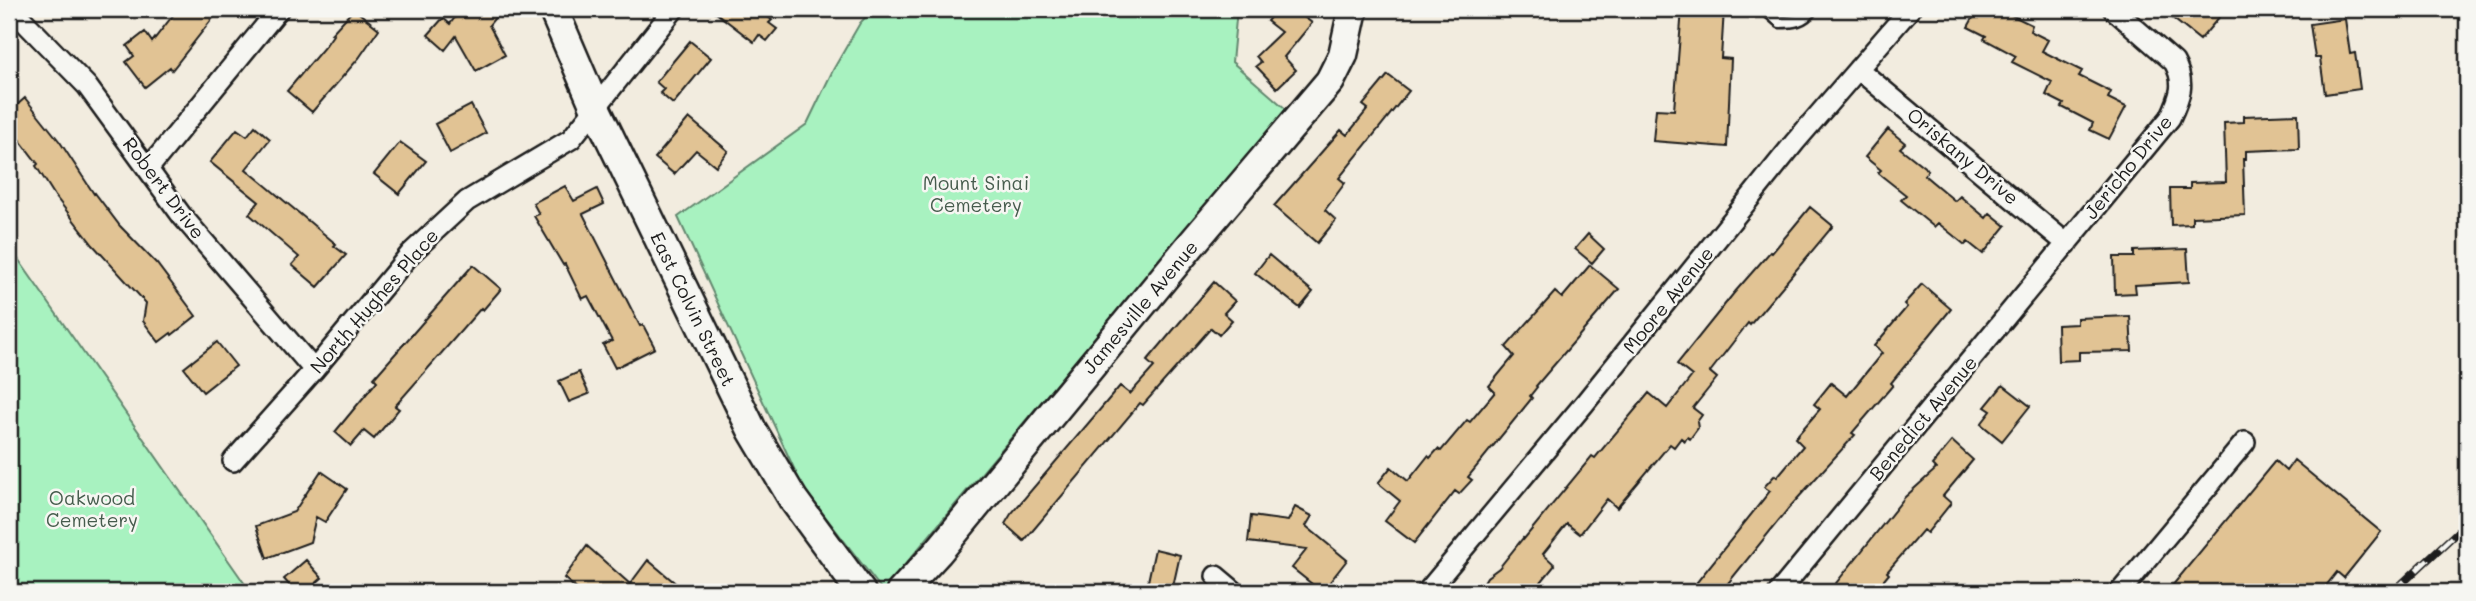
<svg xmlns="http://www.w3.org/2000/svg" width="2476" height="601" viewBox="0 0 2476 601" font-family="Mali,sans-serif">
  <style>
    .green { fill: #a8f2c0; stroke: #62876e; stroke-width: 2 }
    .building { fill: #e1c394; stroke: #1c1c1c; stroke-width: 2 }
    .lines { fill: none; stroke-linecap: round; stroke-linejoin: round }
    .lane-casing { stroke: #1c1c1c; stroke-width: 15 }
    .street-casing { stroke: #1c1c1c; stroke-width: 24 }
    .secondary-casing { stroke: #1c1c1c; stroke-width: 33 }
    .lane { stroke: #f6f6f2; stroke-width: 10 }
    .street { stroke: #f6f6f2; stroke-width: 19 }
    .secondary { stroke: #f6f6f2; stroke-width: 28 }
    .rail-casing { stroke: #1c1c1c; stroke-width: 8 }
    .rail { stroke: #f6f6f2; stroke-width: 5; stroke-dasharray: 16; stroke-linecap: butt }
    .labels { text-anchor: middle; stroke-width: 5; stroke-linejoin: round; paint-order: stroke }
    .street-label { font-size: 19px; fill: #1c1c1c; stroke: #f6f6f2 }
    .park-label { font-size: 19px; fill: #465c4d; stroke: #f6f6f2 }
  </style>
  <rect width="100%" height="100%" fill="#f2ecdf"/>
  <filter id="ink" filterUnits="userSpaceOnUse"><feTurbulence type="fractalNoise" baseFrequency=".0143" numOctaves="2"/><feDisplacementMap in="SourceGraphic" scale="14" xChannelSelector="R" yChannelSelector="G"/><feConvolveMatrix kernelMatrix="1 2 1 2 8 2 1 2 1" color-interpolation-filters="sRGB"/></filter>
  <g filter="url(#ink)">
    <!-- green -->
    <path class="green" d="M873,9h364l-5,53 54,47 -403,482 -80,-103 -125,-271 129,-93 26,-54 27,-47z
      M9,246l238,341 4,5h-242z"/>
    <!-- building -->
    <path class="building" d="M178,9h42l-48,61 -2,-3 -25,20 -19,-25 8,-6 -7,-10 18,-14 7,10z
      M354,9l25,20 -20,29 -47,54 -25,-21 39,-46 7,-10 -2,-1z
      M461,9h41l-13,16 16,30 -29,16 -20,-35 -11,14 -17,-15 15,-17 7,6z
      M711,9h46l15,11 -3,3 8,6 -10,12 -8,-6 -5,7z
      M1277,9h16l19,14 -28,34 12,13 -19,18 -21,-22 5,-4 -5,-6 25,-24 -14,-11z
      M1682,9h42l-3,49 10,1 -4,88 -74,-6 3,-32 18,1z
      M1978,9h21l33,16 -2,6 18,9 -6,11 40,20 -3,5 32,16 -3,6 18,9 -17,32 -19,-9 3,-7 -31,-16 2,-3 -18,-9 6,-13 -40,-20 4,-6 -32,-17 2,-3 -18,-9z
      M2161,9h65l-26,31z
      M2345,19l5,35 5,-1 5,36 -35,5 -5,-36h-5l-5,-34z
      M690,41l21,17 -38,46 -13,-11 4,-4 -8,-7z
      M1388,75l21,16 -70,87 6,5 -20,27 11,10 -19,23 -43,-37 67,-76 6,5 21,-26 -5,-4z
      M25,98l35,44 34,52 1,-1 25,33 37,38 39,52 -24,19 -1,-2 -12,9 -16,-21 3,-18 -53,-58 -38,-49 -19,-30 2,-2 -29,-38v-14z
      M471,105l15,28 -36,20 -15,-29z
      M2298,114l1,35 -53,2v8h-3l2,56 -53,2v7l-21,1 -1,-36h20v-6l36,-1 -2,-59 20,-1v-6z
      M689,118l39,33 -12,15 -20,-16 -22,24 -19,-16z
      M255,126l15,13 -24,30 90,75 -2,2 12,9 -28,32 -26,-22 7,-8 -50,-43 10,-12 -49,-40 27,-33 10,7z
      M1888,129l17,14 -5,5 28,22 -4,5 31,26 5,-5 26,22 4,-5 16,13 -23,28 -15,-12 -3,3 -27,-22 -4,4 -33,-27 5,-5 -28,-22 3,-3 -16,-13z
      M400,142l26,19 -27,33 -25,-20z
      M565,186l9,15 23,-12 7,15 -21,10 57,112 3,-1 12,23 -40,20 -12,-23 9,-4 -24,-45 -6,3 -17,-35 -2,1 -29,-49 5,-2 -6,-11z
      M1810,207l23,19 -83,99 -2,-2 -38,49 7,6 -24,30 9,7 -5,7 1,6 -8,11 -3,-2 -2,4 -4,-3 -7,9 -4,-3 -53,64 -10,-9 -27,35 -13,-10 -24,30 12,11 -22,27h-55l9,-15 12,-9 24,-30 1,1 68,-83 3,2 54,-65 18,15 25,-32 -15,-12 57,-71 36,-41 2,1z
      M1588,234l16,15 -12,14 -17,-14z
      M2187,249l2,33 -54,3 1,8 -21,1 -1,-37h20v-6z
      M1269,255l44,37 -13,16 -45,-35z
      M473,265l28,24 -18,21 -2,-2 -86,98 4,3 -25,30 -10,-8 -13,15 -16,-14 42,-51 -3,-3z
      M1590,265l29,24 -83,97 1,1 -7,9 2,2 -64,79 4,3 -13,14 -4,-3 -41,52 -29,-22 15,-20 -22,-18 13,-16 17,14 20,-25 2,2 8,-9 3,2 26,-31 3,2 25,-30 -6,-6 25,-30 -8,-9 49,-55 7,6z
      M1214,282l21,19 -11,12 8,7 -13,15 -8,-7 -68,77 -3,-2 -116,138 -19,-17 6,-10 109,-128 10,8 24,-27 -7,-6z
      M1922,284l29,25 -60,74 2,2 -41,48 3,2 -67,74 -67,83h-32l81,-101 -6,-4 11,-12 2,2 26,-31 -8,-8 25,-29 -6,-5 17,-21 16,13 35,-43 -8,-7 33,-39 -3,-3z
      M2130,316l2,35 -53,1v8l-21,1 -1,-36 20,-1v-6z
      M217,342l19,24 -33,26 -19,-24z
      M579,372l10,22 -20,8 -10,-21z
      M2003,385l27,21 -28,35 -21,-17 10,-13 -6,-4z
      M1952,441l21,19 -30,36 8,7 -24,30 -4,-3 -36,42 2,2 -15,18h-45l76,-95 31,-28 -4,-4z
      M2294,460l87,72 -37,46 -7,-6 -16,20h-154l108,-131 11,10z
      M321,471l26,18 -22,33 -9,-5 -6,25 -43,16 -11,-32 38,-14z
      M1295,507l17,9 -6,10 41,34 -25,32 -30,-24 15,-19 -59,-7 3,-26 37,5z
      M587,546l43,38 18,-24 38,32h-106l-16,-14z
      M1155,549l25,6 -8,36 -25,-5z
      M306,560l16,18 -16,14h-11l-11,-13z"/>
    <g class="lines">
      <!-- lane casing -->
      <g class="lane-casing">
        <path id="lane" d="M1765,9l15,13c13,0 24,-1 32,-13"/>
      </g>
      <!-- street casing -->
      <g class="street-casing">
        <path id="street" d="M12,9l75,77 95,130 132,154
          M1858,69l209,175
          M148,169l131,-160
          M233,461l81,-91 97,-117 56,-52 104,-62 103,-130
          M1216,576l19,16
          M1427,592l157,-188 211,-262 115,-133
          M1779,592l391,-474c10,-21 16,-35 4,-56l-61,-53
          M2120,592l125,-150"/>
      </g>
      <!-- secondary casing -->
      <g class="secondary-casing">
        <path id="secondary" d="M553,9l42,98 157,323 41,69 68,93
          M901,592l37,-40 252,-306 140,-165 13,-26 10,-46"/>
      </g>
      <!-- lane -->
      <use href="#lane" class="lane"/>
      <!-- street -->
      <use href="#street" class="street"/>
      <!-- secondary -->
      <use href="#secondary" class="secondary"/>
      <!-- rail casing -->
      <g class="rail-casing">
        <path id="rail" d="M2393,592l74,-69"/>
      </g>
      <!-- rail -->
      <use href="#rail" class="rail"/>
    </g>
  </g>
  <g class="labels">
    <!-- street labels -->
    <g class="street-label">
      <text transform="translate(1963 156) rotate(40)" y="7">Oriskany Drive</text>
      <text transform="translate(2128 167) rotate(-51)" y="7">Jericho Drive</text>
      <text transform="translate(164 188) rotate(53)" y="7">Robert Drive</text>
      <text transform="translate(1668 300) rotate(-51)" y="7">Moore Avenue</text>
      <text transform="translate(374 301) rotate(-49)" y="7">North Hughes Place</text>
      <text transform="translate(1140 307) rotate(-50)" y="7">Jamesville Avenue</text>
      <text transform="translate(693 309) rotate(64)" y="7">East Colvin Street</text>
      <text transform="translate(1923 418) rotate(-50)" y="7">Benedict Avenue</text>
    </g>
    <!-- park labels -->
    <g class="park-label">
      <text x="976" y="190">Mount Sinai<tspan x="976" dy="22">Cemetery</tspan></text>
      <text x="92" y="505">Oakwood<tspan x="92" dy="22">Cemetery</tspan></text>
    </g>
  </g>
  <!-- margin -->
  <rect width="2476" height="601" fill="none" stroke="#f6f6f2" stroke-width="35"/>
  <rect x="18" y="18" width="2441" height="566" fill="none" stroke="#1c1c1c" stroke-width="2.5" filter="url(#ink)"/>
</svg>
